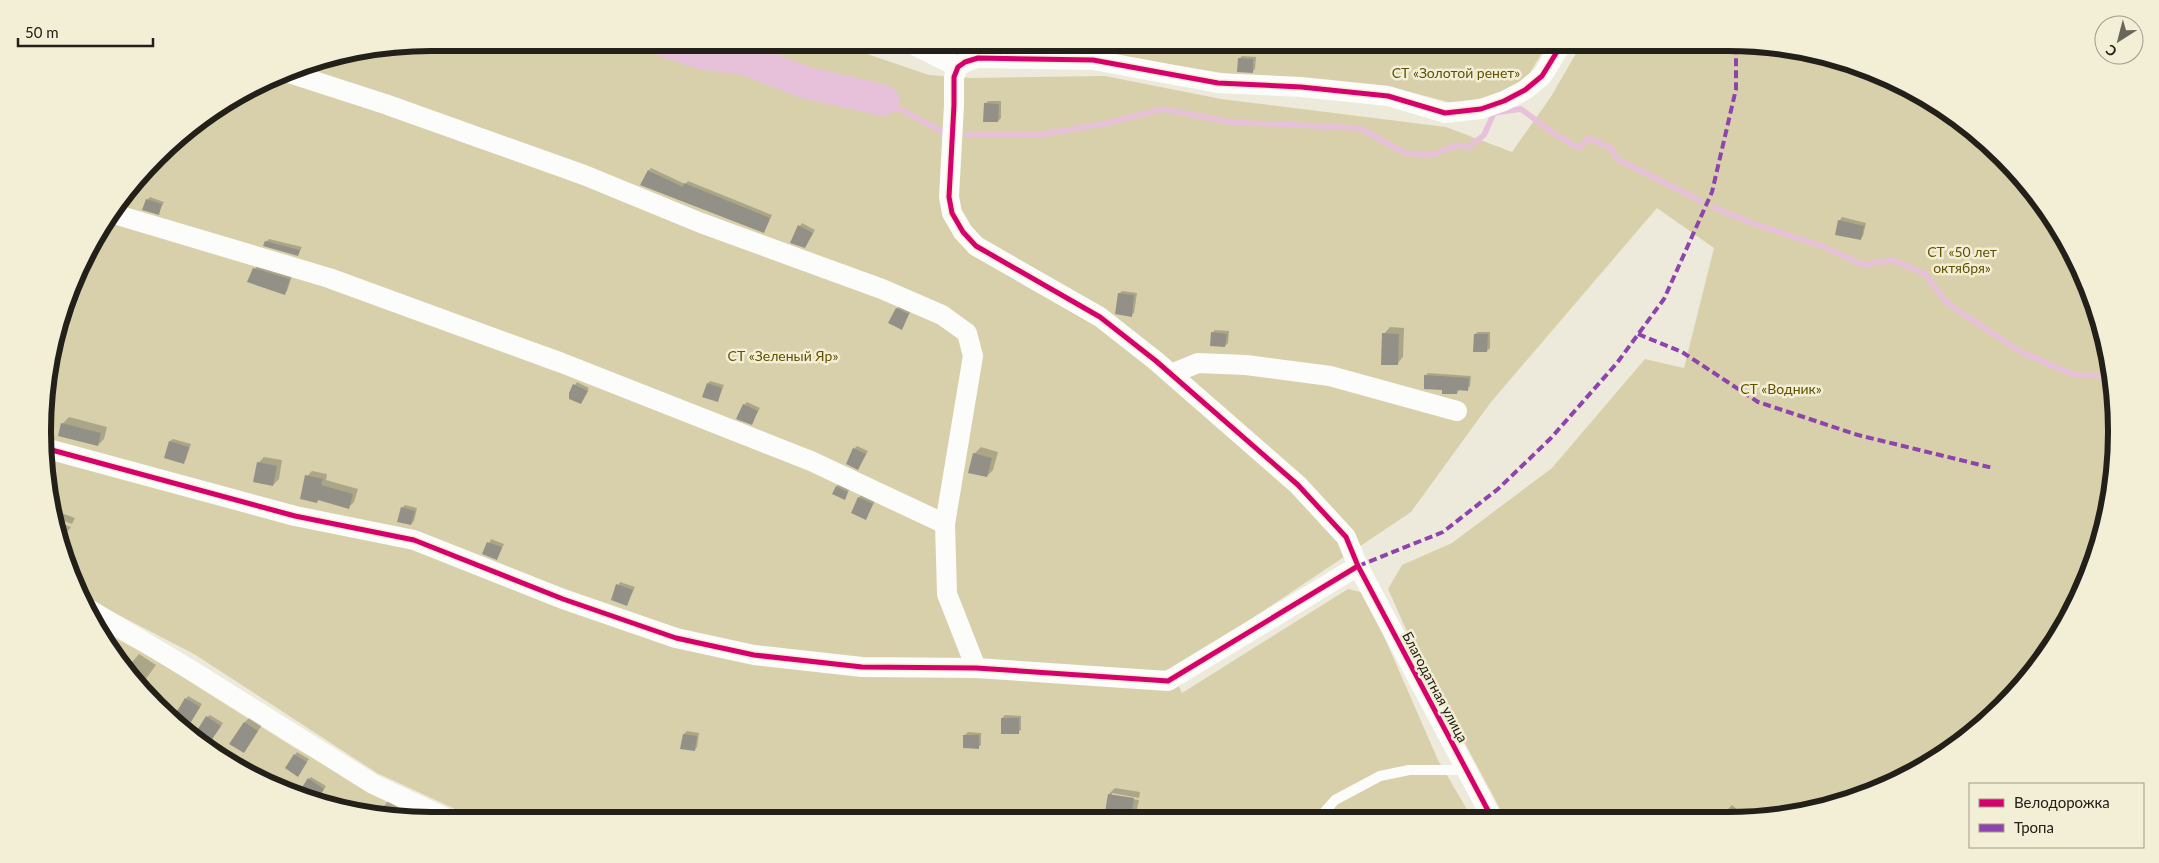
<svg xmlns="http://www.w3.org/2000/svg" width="2159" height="863" viewBox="0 0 2159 863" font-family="Lato,sans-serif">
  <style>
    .green { fill: #d8d0aa }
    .shadow { fill: #0003 }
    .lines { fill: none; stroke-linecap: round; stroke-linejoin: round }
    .stream { stroke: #e7c0d9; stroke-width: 5.5 }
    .river { stroke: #e7c0d9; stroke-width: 32 }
    .building { fill: #939187 }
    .lane { stroke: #fcfcfa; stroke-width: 10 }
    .street { stroke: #fcfcfa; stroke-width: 20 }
    .quiet { stroke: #8e44ad; stroke-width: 4; stroke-dasharray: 8 4; stroke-linecap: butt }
    .cycleway-casing { stroke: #f3eed6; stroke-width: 8 }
    .cycleway { stroke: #d6006c; stroke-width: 5 }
    .labels { text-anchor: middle; stroke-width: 5; stroke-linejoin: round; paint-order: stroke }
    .park-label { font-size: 14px; fill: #625200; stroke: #f3eed6 }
    .street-label { font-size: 14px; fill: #222018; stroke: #f3eed6 }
    .rim { fill: none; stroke: #222018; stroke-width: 6 }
  </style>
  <rect width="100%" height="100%" fill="#edeadc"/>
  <!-- green -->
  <path class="green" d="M1727,42l101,14 72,27 65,40 55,52 45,62 31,70 17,74 3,76 -13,75 -39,94 -80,98 -85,57 -120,36 -274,1 -88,-164 -29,-65 14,-24 50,-22 100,-75 93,-109 39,9 30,-120 -57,-40 -166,194 -80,110 -239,160 10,21 166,-104 17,4 73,167 34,58 -993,2 -102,-47 -183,-119 -114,-59 -8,-15 -22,-72 -4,-128 17,-74 31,-69 81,-98 62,-44 69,-32 126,-20h403l94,32 43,3 133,-2 116,23 225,28 66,25 40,-57 30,-52z
    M932,43h616l-22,36 -30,16 -40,9 -65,-17 -124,-7 -163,-26h-134z
    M98,629l51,27 146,92 134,72 -98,-13 -71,-26 -65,-41 -87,-93z"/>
  <!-- shadow -->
  <path class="shadow" d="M1242,56l14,1 -1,12 -3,3 -13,-13z
    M988,101h13v17l-3,3 -13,-17z
    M651,168l34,16 3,-3 84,34 -6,13 -3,3 -114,-61z
    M150,197l14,5 -6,11 -11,-13z
    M1842,217l24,6 -3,13 -3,3 -24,-5 4,-14z
    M802,223l13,7 -10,17 -5,-21z
    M269,239l33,8 -4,8 -32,-13z
    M257,266l35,10 -5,15 -3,3 -29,-25z
    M1122,291l15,2 -3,20 -3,2 -12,-21z
    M899,306l12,5 -10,17 -4,-19z
    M1390,327l14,1 -1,29 -6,7 -13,-30z
    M1215,330l14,1 -1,12 -3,3 -13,-13z
    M1478,332h12v16l-3,3 -12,-17z
    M1428,373l43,3 -1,10 -3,3h-7l-3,4 -13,-4 -19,-13z
    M710,381l14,4 -6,15 -10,-17z
    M577,382l12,6 -8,15 -11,-10z
    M747,402l13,6 -9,15 -7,-18z
    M69,417l38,10 -3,12 -6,6 -38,-10 3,-12z
    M173,439l18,5 -5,15 -2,3 -14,-21z
    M857,446l11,5 -10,18 -4,-20z
    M981,447l17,5 -5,18 -6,6 -13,-22z
    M264,457l18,3 -3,19 -6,6 -15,-22z
    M312,471l15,3 -1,6 32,9 -4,13 -5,5 -30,-8 -2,3 -10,-26z
    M839,484l11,5 -6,9 -7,-12z
    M861,495l14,6 -9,17 -7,-20z
    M405,505l12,3 -3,13 -3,3 -9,-16z
    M50,509l25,9 -3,6 -19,-7z
    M54,520l17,7 -8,10 -5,-2z
    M491,539l13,5 -7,15 -13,-5z
    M620,582l15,5 -8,17 -15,-5z
    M139,654l17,11 -14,19 -15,-16z
    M188,696l14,8 -11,17 -5,-22z
    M210,715l13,8 -10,14 -6,-20z
    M1005,715l16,1v14l-3,2 -16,-14z
    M251,716l12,8 -20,28 2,-30z
    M687,731l12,2 -2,14 -2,2 -11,-15z
    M968,732l13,1v12l-3,2 -13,-12z
    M297,752l12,7 -9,13 -5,-17z
    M311,777l15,9 -10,16 -7,-23z
    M1115,788l25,4 -1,6 -27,-5v3l27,4 -2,9 -6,6 -22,-21z
    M388,801l18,11 -3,5 -25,-4z
    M1732,805l14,12h-26z
    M1663,810l9,7h-15z"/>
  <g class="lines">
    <!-- stream -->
    <path class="stream" d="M883,100l62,33
      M967,135h70l71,-12 55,-14 67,13 129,6 46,25 26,2 27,-10 9,3 17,-13 10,-22 27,-4 36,27c10,2 13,10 23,12l8,-10 23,10 6,11 84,42
      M1713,207l39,16 70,23 41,19 30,-5 32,14 22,29 74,49 53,23 38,1"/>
    <!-- river -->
    <path class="river" d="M667,42l34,11 47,7 59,23 76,17"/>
  </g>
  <!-- building -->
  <path class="building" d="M1238,58l15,1v14l-16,-1z
    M984,103l15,1 -1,18h-15z
    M648,170l35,17 1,-4 86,35 -6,15 -124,-48z
    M146,199l16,5 -3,11 -17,-5z
    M1838,220l26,6 -3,14 -26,-5z
    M798,225l15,8 -8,15 -15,-5z
    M265,241l35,9 -2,6 -35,-10z
    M253,268l37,11 -5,16 -38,-13z
    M1118,293l16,2 -2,22 -17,-3z
    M896,308l13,6 -7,16 -14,-7z
    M1211,332l16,2 -2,13 -15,-1z
    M1382,333l17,1 -1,31h-17z
    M1474,334h14l-1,18h-14z
    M1424,375l45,3 -1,13 -11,-1v4h-15v-4l-18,-1z
    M707,383l15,5 -4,14 -16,-5z
    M573,384l15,7 -7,13 -12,-5v-6z
    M743,404l15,7 -6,14 -16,-6z
    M61,423l40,10 -3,13 -40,-10z
    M169,441l20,6 -5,17 -20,-6z
    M853,448l13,6 -8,16 -12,-6z
    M973,453l19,5 -5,19 -19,-4z
    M257,462l20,4 -4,20 -20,-4z
    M305,475l18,4 -2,6 32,9 -4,15 -31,-9 -1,3 -17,-4z
    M836,486l12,6 -3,8 -13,-6z
    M858,497l15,7 -7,16 -15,-7z
    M401,507l14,4 -4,14 -14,-3z
    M487,542l15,5 -5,13 -15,-6z
    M616,584l17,6 -6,16 -16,-6z
    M185,698l15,9 -9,15 -15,-9z
    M206,716l15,10 -10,15 -15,-9z
    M1001,718h18v16h-18z
    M244,722l14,9 -14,22 -15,-9z
    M683,734l14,2 -2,15 -15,-2z
    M963,735h16v14l-16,-1z
    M294,754l13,8 -9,15 -13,-9z
    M308,778l16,11 -8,13 -19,-7z
    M1108,794l26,4 -3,19 -26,-5z"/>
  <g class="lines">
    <!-- lane -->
    <path class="lane" d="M1319,818l16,-18 45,-24 29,-6h58"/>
    <!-- street -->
    <path class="street" d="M908,42l50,25
      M286,72l99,32 199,71 117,48 181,66 60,26 25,18 6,23 -28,168 2,70 29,74
      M114,214l215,64 233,85 249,98 134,63
      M1171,374l27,-11 48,2 84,11 127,35
      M48,449l247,67 119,24 149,59 113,39 78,17 108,12 114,1 192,13 190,-115
      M87,608l104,62 182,114 77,36
      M1492,818l-134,-252 -12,-29 -48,-52 -142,-124 -56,-44 -124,-71 -13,-14 -11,-19 -3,-16 5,-92v-28l4,-10 7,-5 13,-4 115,2 125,23 83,4 87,9 57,17 36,-4 23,-8 21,-11 17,-14 21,-34"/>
    <!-- quiet -->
    <path class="quiet" d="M1638,334l44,18 76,50 100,33 135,33
      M1358,566l85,-34 55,-43 53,-51 66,-75 47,-64 48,-107 24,-103v-45"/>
    <!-- cycleway casing -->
    <g class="cycleway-casing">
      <path id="cycleway" d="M48,449l247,67 119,24 149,59 113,39 78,17 108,12 114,1 192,13 190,-115
        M1492,818l-134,-252 -12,-29 -48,-52 -142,-124 -56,-44 -124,-71 -13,-14 -11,-19 -3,-16 5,-92v-28l4,-10 7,-5 13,-4 115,2 125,23 83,4 87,9 57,17 36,-4 23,-8 21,-11 17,-14 21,-34"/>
    </g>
    <!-- cycleway -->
    <use href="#cycleway" class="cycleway"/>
  </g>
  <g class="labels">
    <!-- park labels -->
    <g class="park-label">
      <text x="1456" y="78">СТ «Золотой ренет»</text>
      <text x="1962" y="257">СТ «50 лет<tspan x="1962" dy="16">октября»</tspan></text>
      <text x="783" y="361">СТ «Зеленый Яр»</text>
      <text x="1781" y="394">СТ «Водник»</text>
    </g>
    <!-- street labels -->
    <g class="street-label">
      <text transform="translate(1435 687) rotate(62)" y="5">Благодатная улица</text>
    </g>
  </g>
  <!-- crop -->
  <path d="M0 0H2159V863H0ZM431 51H1728A380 380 0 0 1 2108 431V432A380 380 0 0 1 1728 812H431A380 380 0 0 1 51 432V431A380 380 0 0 1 431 51Z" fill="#f3eed6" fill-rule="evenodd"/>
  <path class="rim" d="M431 51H1728A380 380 0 0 1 2108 431V432A380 380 0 0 1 1728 812H431A380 380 0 0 1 51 432V431A380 380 0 0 1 431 51Z"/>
  <!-- legend -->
  <rect x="1969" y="783" width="175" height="65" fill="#f3eed6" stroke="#9f9c8a"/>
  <rect x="1979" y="799" width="25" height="8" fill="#d6006c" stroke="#9f9c8a"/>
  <text x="2014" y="808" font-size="15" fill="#222018">Велодорожка</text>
  <rect x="1979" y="824" width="25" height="8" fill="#8e44ad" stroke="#9f9c8a"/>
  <text x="2014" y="833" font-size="15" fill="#222018">Тропа</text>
  <!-- north arrow -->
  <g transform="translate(2119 40) rotate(216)"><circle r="24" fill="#f3eed6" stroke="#9f9c8a"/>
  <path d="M0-4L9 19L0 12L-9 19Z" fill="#69675d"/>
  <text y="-8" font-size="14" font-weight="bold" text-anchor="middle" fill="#222018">С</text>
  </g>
  <!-- scale -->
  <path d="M18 38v8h135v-8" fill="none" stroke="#222018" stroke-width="2.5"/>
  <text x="25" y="38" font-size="15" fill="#222018" stroke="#f3eed6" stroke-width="4" paint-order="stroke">50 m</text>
</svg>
